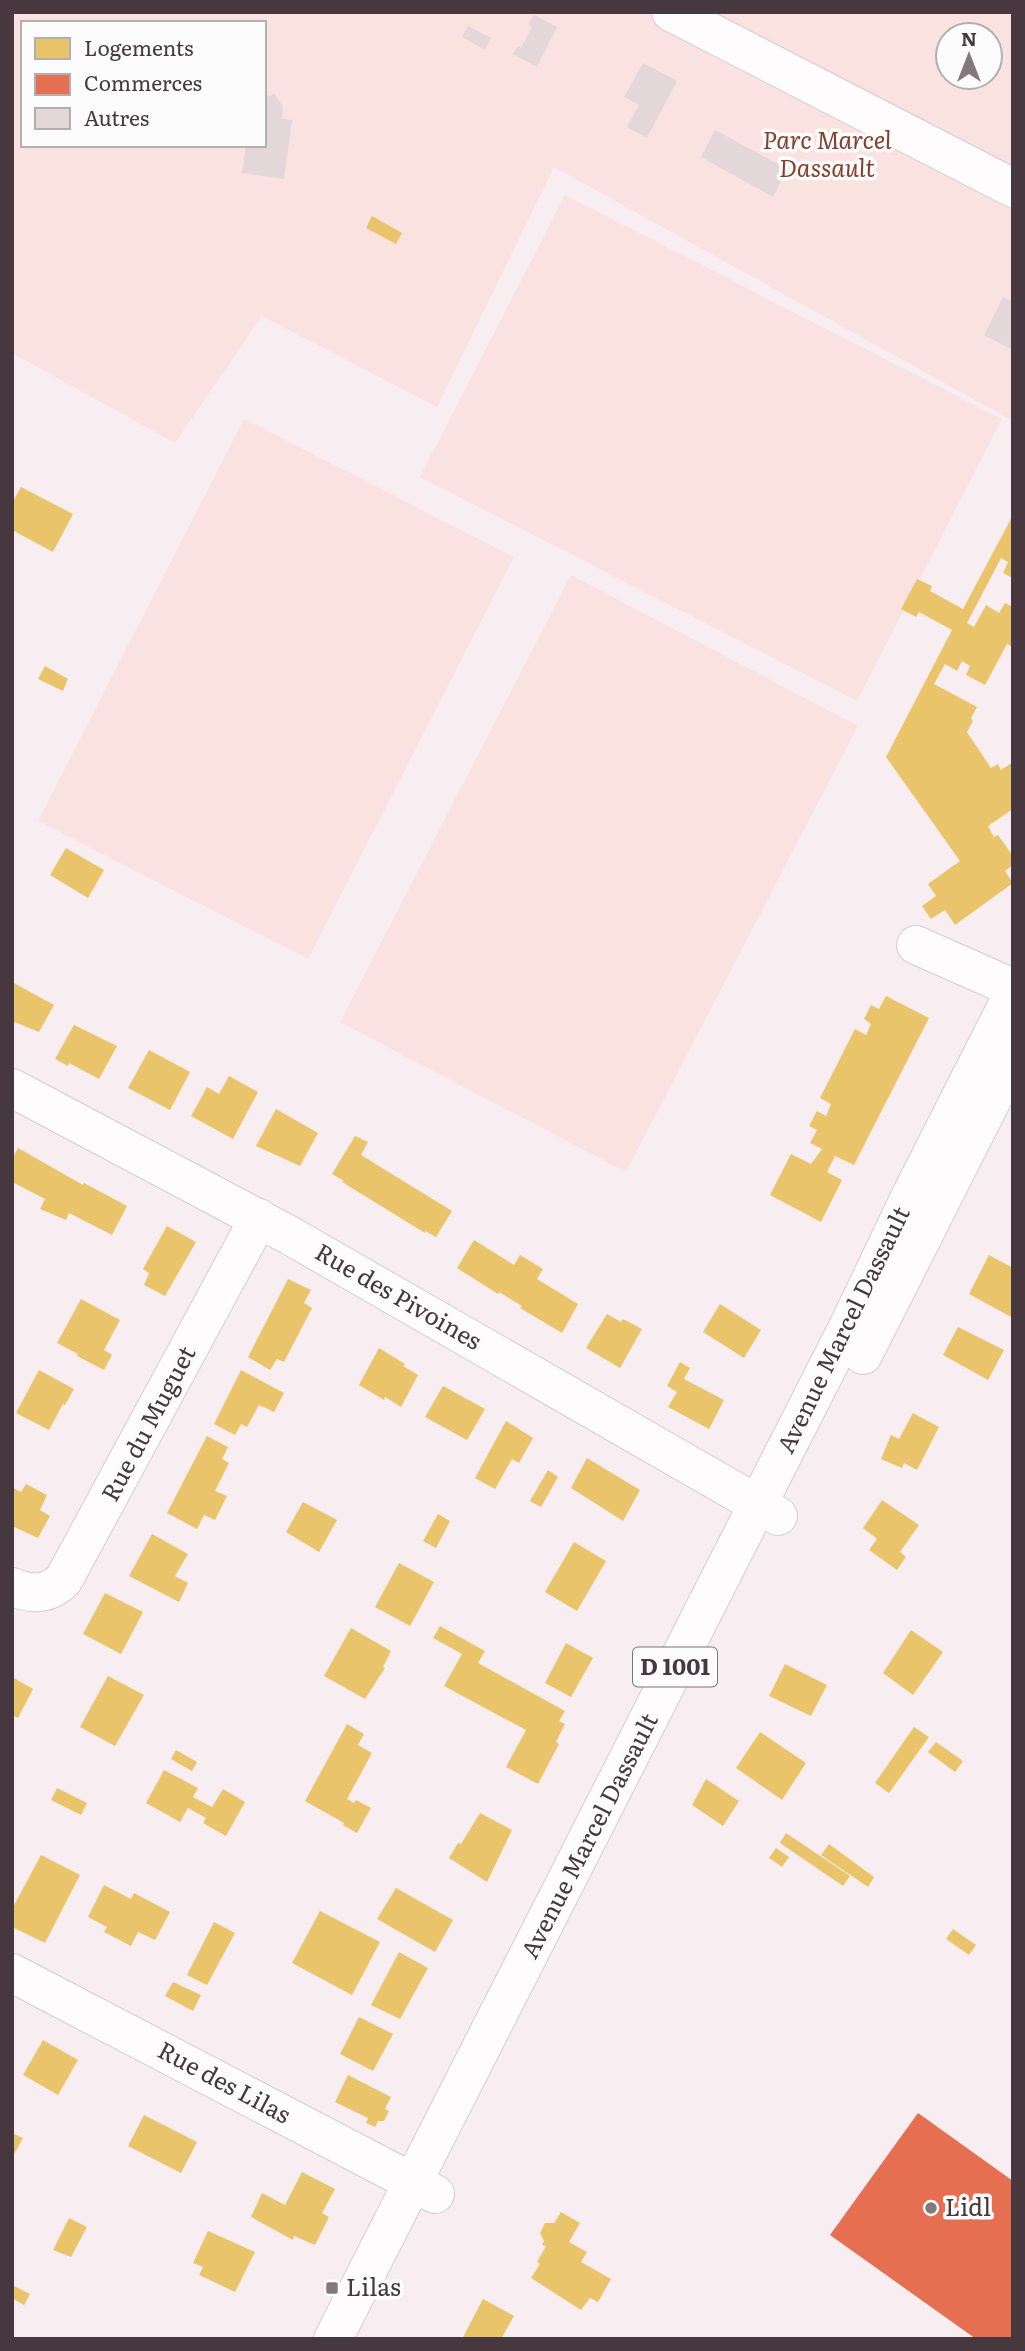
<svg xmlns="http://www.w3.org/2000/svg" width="1025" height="2351" viewBox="0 0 1025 2351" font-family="Literata,serif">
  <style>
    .green { fill: #f9e2df; fill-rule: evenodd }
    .homes { fill: #e9c46a }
    .shops { fill: #e76f51 }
    .building { fill: #e3d7d9 }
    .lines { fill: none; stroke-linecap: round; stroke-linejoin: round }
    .minor-casing { stroke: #d6ccd0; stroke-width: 40 }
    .major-casing { stroke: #d6ccd0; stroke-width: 40 }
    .minor { stroke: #fefcfd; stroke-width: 38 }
    .major { stroke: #fefcfd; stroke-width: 38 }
    .poi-dot { fill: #84787d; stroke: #fcfcfc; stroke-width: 2.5 }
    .labels { text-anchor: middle; stroke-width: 7; stroke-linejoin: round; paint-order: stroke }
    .shield { fill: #fcfcfc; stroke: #7d7377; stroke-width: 2 }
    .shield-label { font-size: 23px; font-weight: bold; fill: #46383e }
    .park-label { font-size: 24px; font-style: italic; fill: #83402d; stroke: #fcfcfc }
    .street-label { font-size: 24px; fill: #46383e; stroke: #fcfcfc }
    .poi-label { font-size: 24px; fill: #46383e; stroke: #fcfcfc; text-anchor: start }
  </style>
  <rect width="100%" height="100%" fill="#f8eef2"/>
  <!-- green -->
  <path class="green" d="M12,12h1001v409l-459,-254 -117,240 -175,-91 -87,127 -163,-90zM23,23h241v122h-241zM948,35h42v42h-42z
    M565,195l437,224 -145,282 -437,-224z
    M244,419l270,138 -206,402 -270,-138z
    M571,575l287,151 -232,446 -286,-150z"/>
  <!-- homes -->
  <path class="homes" d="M372,216l30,17 -6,11 -30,-16z
    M21,487l52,27 -20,38 -41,-22v-27z
    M1013,515v63l-10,-5 5,-11 -7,-4 -34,65 7,4 12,-22 13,8 6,-10 8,4v36l-2,3 -4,-2 -22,41 -19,-10 4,-9 -8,-5 -5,10 -12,-7 -11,20 43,23 -6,11 2,3 -6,11 24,36 7,-4 3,6 12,-8v47l-25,17 6,11 4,-2 15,21v9l-8,6 8,12 -58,42 -10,-15 -14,9 -9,-13 14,-10 -8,-12 32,-23 -74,-104 66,-127 -33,-18 -3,5 -15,-8 16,-30 15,7 -2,5 33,18z
    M45,666l23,13 -5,12 -25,-12z
    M66,848l38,22 -16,28 -38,-23z
    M12,982l42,23 -15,27 -27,-11z
    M886,996l43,22 -75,147 -19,-9 -8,16 15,8 -21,42 -51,-27 21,-41 20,10 11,-15 -12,-6 7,-13 -8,-4 8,-15 9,5 5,-12 -11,-6 35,-69 11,6 5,-11 -7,-5 7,-14 8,4z
    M74,1025l43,21 -18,33 -30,-16 -1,3 -13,-7z
    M149,1050l41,22 -20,38 -42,-22z
    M229,1076l29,16 -25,47 -42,-23 16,-29 12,7z
    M276,1109l42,24 -18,33 -44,-20z
    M355,1136l13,6 -7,13 91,56 -16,26 -11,-6v2l-83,-51 2,-1 -12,-7z
    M18,1148l65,37 1,-2 43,23 -15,29 -43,-22 -3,7 -26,-11 5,-10 -33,-17v-23z
    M167,1226l29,16 -31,54 -21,-11 5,-12 -6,-4z
    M474,1240l40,25 6,-10 23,14 -6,10 41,25 -16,29 -42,-25 2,-2 -23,-14 -1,2 -41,-26z
    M989,1255l24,13v50l-44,-24z
    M288,1279l23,11 -7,13 8,5 -28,54 -7,-3 -7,11 -22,-13z
    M81,1299l39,21 -16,30 8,5 -8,15 -27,-14 1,-2 -21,-11z
    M720,1304l41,26 -17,28 -41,-26z
    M607,1314l14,8 2,-3 19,10 -22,39 -34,-20z
    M958,1327l46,23 -16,30 -45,-25z
    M379,1348l26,16 -2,2 15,9 -17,32 -16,-10 -1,3 -25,-15z
    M680,1362l10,6 -6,11 40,21 -15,29 -41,-22 9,-15 -10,-6z
    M39,1370l35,19 -9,16 -2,-1 -14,26 -33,-17z
    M241,1370l43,23 -10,19 -15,-7 -12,22 -6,-3 -6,11 -21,-11z
    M443,1386l42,23 -18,31 -42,-23z
    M913,1413l26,14 -22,43 -13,-7 -2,5 -21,-9 10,-24 8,4z
    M506,1421l27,17 -14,25 -7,-4 -17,30 -20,-11z
    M207,1436l21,11 -6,12 7,4 -14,28 12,5 -12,24 -11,-5 -7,14 -30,-16z
    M587,1458l53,32 -17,31 -52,-33z
    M548,1470l10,7 -17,30 -11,-6z
    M26,1484l21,11 -7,15 10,6 -12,22 -26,-12v-39l9,5z
    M882,1500l37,25 -19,27 6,5 -9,13 -28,-20 8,-11 -14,-11z
    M303,1502l34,18 -18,32 -33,-20z
    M438,1514l12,7 -14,27 -13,-7z
    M152,1534l36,20 -13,22 13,7 -9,19 -50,-26z
    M574,1542l32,19 -29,50 -32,-19z
    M399,1563l35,19 -24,44 -35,-19z
    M105,1593l38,19 -22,42 -38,-20z
    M440,1626l45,25 -7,12 87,48 -6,10 6,3 -9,18 3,2 -21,40 -32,-17 20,-37 -82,-44 18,-32 -29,-16z
    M351,1628l40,23 -8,16 2,1 -20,31 -41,-23z
    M911,1630l32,22 -30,43 -30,-22z
    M566,1643l27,15 -22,39 -26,-14z
    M785,1664l42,21 -16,31 -42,-20z
    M108,1676l36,19 -29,51 -35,-19z
    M12,1677l21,12 -15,29 -6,-3z
    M347,1724l17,10 -6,11 14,8 -25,46 7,4 2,-3 15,8 -14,25 -14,-8 1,-2 -39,-22z
    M914,1727l15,10 -40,56 -14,-10z
    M760,1732l46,31 -24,37 -46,-32z
    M936,1742l27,19 -8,11 -27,-20z
    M176,1750l21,12 -5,9 -21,-12z
    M164,1770l34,18 -5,9 19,10 11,-18 22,13 -19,34 -23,-13 3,-5 -18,-10 -8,14 -34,-19z
    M706,1779l33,22 -16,25 -31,-21z
    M57,1788l30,15 -6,12 -30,-15z
    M480,1813l32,17 -25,52 -38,-24 9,-15 3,1z
    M786,1833l64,43 -7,10 -63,-43z
    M829,1844l45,33 -6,10 -47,-32z
    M776,1848l13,9 -7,10 -13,-9z
    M41,1855l39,20 -35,68 -33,-16v-18z
    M104,1885l27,14 3,-6 36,19 -15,28 -17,-8 -7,14 -27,-14 3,-5 -19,-10z
    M396,1888l57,32 -18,32 -58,-33z
    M320,1911l60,31 -28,53 -60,-32z
    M214,1922l21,11 -28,52 -20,-10z
    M953,1929l23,16 -7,10 -23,-16z
    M399,1952l29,16 -28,51 -29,-14z
    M173,1982l28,13 -8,16 -28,-15z
    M359,2017l34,17 -20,37 -33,-17z
    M43,2040l35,20 -20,35 -35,-20z
    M348,2075l43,22 -6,12 4,2 -5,10h-6l-3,6 -9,-4 2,-5 -33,-16z
    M144,2115l53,27 -16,31 -53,-27z
    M12,2133l11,5 -11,20z
    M302,2172l33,17 -13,24 7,4 -14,28 -21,-9 -1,4 -42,-23 11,-24 23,12z
    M561,2212l19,11 -11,19 18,10 -6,10 30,17 -13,23 -8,-4 -9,12 -50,-32 9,-14 -3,-2 9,-16 -4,-1 2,-4 -4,-8 5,-10h9z
    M69,2218l18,9 -16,30 -18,-7z
    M208,2231l47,21 -20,40 -36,-17 4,-8 -10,-4z
    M12,2285l18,9 -6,11 -12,-7z
    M483,2299l31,17 -13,23h-39z"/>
  <!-- shops -->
  <path class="shops" d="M918,2113l95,68v158h-37l-146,-104z"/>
  <!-- building -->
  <path class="building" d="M534,15l23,12 -20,40 -24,-13 5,-8 3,2 11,-21 -4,-2z
    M468,26l23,12 -6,12 -23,-13z
    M643,63l34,18 -30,57 -20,-11 12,-22 -15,-8z
    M264,91l5,6 5,-4 9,14 -1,12 10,1 -8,59 -42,-6 4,-28h18z
    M715,130l72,39 -14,28 -72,-40z
    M1003,297l10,5v48l-29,-15z"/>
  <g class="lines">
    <!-- minor casing -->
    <g class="minor-casing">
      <path id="minor" d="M671,12l342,176
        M916,945l97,43
        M12,1088l277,147 489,281
        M12,1587c20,8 37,8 52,-8l195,-361
        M12,1973l423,221"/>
    </g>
    <!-- major casing -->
    <g class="major-casing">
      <path id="major" d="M863,1355l150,-297
        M333,2339l516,-1014 63,-132 101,-199"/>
    </g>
    <!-- minor -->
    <use href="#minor" class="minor"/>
    <!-- major -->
    <use href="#major" class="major"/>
  </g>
  <!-- markers -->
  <g class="poi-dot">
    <circle cx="931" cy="2208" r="7"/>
    <rect x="325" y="2281" width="14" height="14" rx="3.5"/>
  </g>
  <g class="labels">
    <!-- shield labels -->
    <rect class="shield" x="633" y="1647.5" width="84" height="39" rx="5"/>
    <g class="shield-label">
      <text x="675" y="1675">D 1001</text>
    </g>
    <!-- park labels -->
    <g class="park-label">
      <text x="827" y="149">Parc Marcel<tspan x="827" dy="28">Dassault</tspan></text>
    </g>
    <!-- street labels -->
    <g class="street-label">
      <text transform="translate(398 1297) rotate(30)" y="8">Rue des Pivoines</text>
      <text transform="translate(844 1330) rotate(-64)" y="8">Avenue Marcel Dassault</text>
      <text transform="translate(149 1424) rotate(-62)" y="8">Rue du Muguet</text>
      <text transform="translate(590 1836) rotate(-63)" y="8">Avenue Marcel Dassault</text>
      <text transform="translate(224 2083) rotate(28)" y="8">Rue des Lilas</text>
    </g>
    <!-- poi labels -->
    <g class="poi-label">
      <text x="945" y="2216">Lidl</text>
      <text x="346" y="2296">Lilas</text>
    </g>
  </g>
  <!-- border -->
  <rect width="1025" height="2351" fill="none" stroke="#46383e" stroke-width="28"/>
  <!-- legend -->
  <rect x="21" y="21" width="245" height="126" fill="#fcfcfc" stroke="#b3aeb0" stroke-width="2"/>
  <rect x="35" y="38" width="35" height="21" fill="#e9c46a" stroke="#b3aeb0" stroke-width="2"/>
  <text x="84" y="56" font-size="21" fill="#46383e">Logements</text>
  <rect x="35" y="74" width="35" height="21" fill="#e76f51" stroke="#b3aeb0" stroke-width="2"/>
  <text x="84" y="91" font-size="21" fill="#46383e">Commerces</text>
  <rect x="35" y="108" width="35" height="21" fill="#e3d7d9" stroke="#b3aeb0" stroke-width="2"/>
  <text x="84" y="126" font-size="21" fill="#46383e">Autres</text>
  <!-- north arrow -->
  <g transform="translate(969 56)"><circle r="33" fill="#fcfcfc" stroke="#b3aeb0" stroke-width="2"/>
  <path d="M0-5L12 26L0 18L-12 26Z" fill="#84787d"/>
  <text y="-10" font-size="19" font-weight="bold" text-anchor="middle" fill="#46383e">N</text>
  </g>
</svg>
